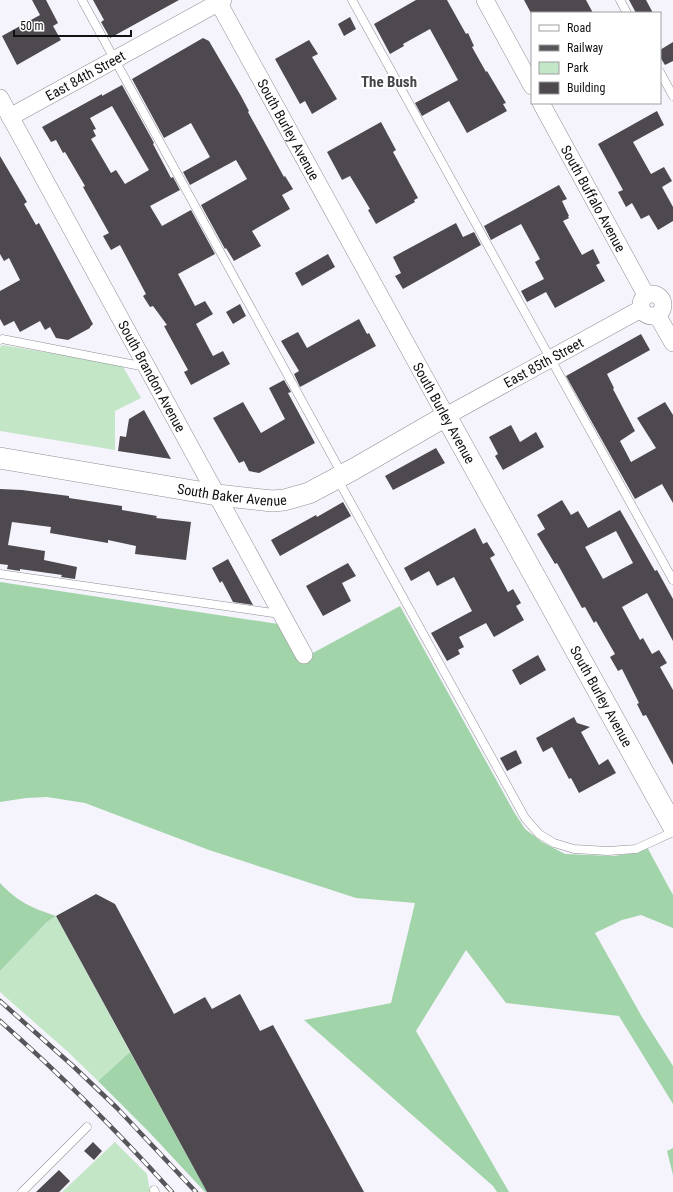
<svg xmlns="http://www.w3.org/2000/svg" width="673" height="1192" viewBox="0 0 673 1192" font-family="'Roboto Condensed',sans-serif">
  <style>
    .green { fill: #c3e6c7 }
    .forest { fill: #a2d4a9 }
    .building { fill: #4d494f; fill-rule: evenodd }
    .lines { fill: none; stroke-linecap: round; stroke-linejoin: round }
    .service-casing { stroke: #8f8e95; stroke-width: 9 }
    .minor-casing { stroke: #8f8e95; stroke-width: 18 }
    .tertiary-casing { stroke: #8f8e95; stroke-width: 22 }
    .service { stroke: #fff; stroke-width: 8 }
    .minor { stroke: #fff; stroke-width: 17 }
    .tertiary { stroke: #fff; stroke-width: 21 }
    .rail-casing { stroke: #57565b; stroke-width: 4.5 }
    .rail { stroke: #fff; stroke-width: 3; stroke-dasharray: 9; stroke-linecap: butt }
    .labels { text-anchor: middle; stroke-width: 4; stroke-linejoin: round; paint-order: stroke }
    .street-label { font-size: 14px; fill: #111013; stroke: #fff }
    .neighbourhood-label { font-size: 15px; font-weight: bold; fill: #45444b; stroke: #fff }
  </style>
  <rect width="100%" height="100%" fill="#f5f4fc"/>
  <!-- green -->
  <path class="green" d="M2,345l120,20 19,33 -26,13v39l-115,-19v-84z
    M56,916l74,136 -32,29 -31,-30 -67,-59v-21l47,-49z
    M115,1142l32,32 3,18h-88z"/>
  <!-- forest -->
  <path class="forest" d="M0,582l278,42 20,37 102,-55 114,206 11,17 17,13 23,12 48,2 23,-3 11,-6 26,48v33l-32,-13 -19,5 -27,13 47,84 31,49v38l-54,-88 -113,-13 -40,-53 -50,81 93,161h-12l-4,-6 -189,-166 87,-17 24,-100 -59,-5 -147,-48 -124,-47 -38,-6 -21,1 -26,4z
    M0,883c18,19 32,25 56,33l-9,6 -47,49z
    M130,1052l77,140h-2l-56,-60 -51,-51z
    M673,1148v27l-6,-24z"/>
  <!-- building -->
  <path class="building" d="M32,0h14l12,23 -5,3 8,14 -44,25 -15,-29 38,-21z
    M93,0h86l-69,38 -9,-16 3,-2z
    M416,0h31l19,34 2,-1 6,13 -2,1 14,25 1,-1 19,32 -3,1 4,7 -40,22 -18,-32 -27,15 -7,-13 43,-23 -28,-51 -27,15 1,2 -14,8 -16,-30z
    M524,0h62l7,13h-62z
    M629,0h17l7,13h-17z
    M350,17l6,12 -12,7 -6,-12z
    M203,38l6,3 32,55 8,15 -1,1 36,65 1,-1 8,13 -11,6 8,14 -38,22 9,15 -27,15 -8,-13 -1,1 -24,-44 46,-26 -11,-19 -46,25 -7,-13 27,-15 -19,-34 -27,15 -32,-59z
    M309,40l9,14 -6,3 25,42 -25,15 -7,-13 -5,3 -25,-45z
    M673,42v19l-8,4 -5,-8v-7z
    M122,85l32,58 -1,1 18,34 2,-1 7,13 -30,16 12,20 29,-16 24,44 -37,20 17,32 10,-5 8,13 -17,10 17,32 10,-5 7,13 -39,21 -7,-13 4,-2 -24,-44 3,-1 -14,-19 -3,1 -7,-11 3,-2 -26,-49 -9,5 -8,-14 6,-3 -26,-46 2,-1 -20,-34 -2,1 -7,-13 -5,2 -9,-15 60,-33v2zM112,106l37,64 -24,14 -9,-14 -5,3 -20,-34 5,-3 -3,-6 3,-1 -6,-11z
    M657,111l7,14 -31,17 18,32 13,-7 8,14 -10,6 11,20v14l-15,9 -9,-15 -8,4 -9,-16 -6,4 -8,-15 5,-2 -25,-46z
    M381,122l15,28 -3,2 25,46 -4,2 1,2 -39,22 -8,-14 2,-1 -20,-33 -8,4 -15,-28z
    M0,156l27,46 -3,2 12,21 3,-2 54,101 -3,3v1l-22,12 -12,-2 -6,-11 -5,3 -5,-9 -20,11 -6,-11 -10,5 -4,-7v-28l20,-11 -11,-22 -5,3 -4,-7z
    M559,185l8,14 -5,2 7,15h-1l1,2 -6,3 19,34 11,-6 7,14 -4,2 9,16 -50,27 -9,-16 -19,10 -6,-11 23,-12 -9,-17 5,-3 -19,-35 -30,16 -7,-14z
    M456,223l7,14 11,-5 7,13 -78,44 -8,-13 6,-3 -8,-16z
    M328,254l7,13 -33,19 -7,-13z
    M240,304l6,12 -13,8 -7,-12z
    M359,319l8,15 2,-1 7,13 -76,41 -6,-13 5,-3 -18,-30 17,-9 9,16z
    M641,334l9,16 -43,24 7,14 -1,1 22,42 -15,10 11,21 25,-14 -19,-30 28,-16 8,13v88l-11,-19 -27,15 -69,-123z
    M284,380l7,12 -3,1 27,50 -56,30 -10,-2 -5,-10 -5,2 -26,-45 30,-16 18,31 24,-14 -16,-31z
    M144,410l27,49 -53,-8 2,-15 6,1 3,-18z
    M511,425l9,17 16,-10 8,15 -41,23 -8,-14 3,-2 -9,-17z
    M436,448l9,15 -52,27 -8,-14z
    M0,489l22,1 47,6v2l53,8v4l35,6 -1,2 35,4 -5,38 -51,-6 1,-8 -28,-6v3l-58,-10 1,-6 -39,-5 -4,23 37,6 -1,9 33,7 -2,12 -14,-2 1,-2 -42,-6v2l-13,-2 1,-4 -8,-1z
    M562,500l9,15 7,-4 10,17 32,-18 35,61 2,-1 16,29v42l-26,-48 -25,14 18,33 3,-2 9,16 7,-4 8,13 -7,4 13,23v75l-27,-50 -3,1 -6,-12 2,-1 -17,-34 -4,2 -8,-14 5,-3 -19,-33 -2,2 -9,-16 -3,1 -25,-45 -2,1 -18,-30 8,-5 -8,-14zM616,531l17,32 -30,16 -18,-32z
    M343,502l8,14 -71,40 -9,-16 45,-25 1,2z
    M475,528l8,16 4,-2 8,13 -5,3 18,34 5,-3 8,14 -5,3 8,14 -30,17 -8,-14 -27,14 5,10 -6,3 2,4 -13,7 -16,-28 41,-22 -18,-34 -17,9 -8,-15 -18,10 -7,-13z
    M228,559l25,46 -20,-3 -11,-21 -2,2 -8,-15z
    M348,563l8,13 -14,7 9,18 -28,15 -17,-30z
    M538,655l8,15 -26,15 -8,-15z
    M574,717l3,6 13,4 -9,5 18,33 9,-6 8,14 -37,20 -8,-15 -2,1 -17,-32 -9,5 -7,-14z
    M516,750l6,13 -15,8 -7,-13z
    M96,894l19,10 59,110 31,-17 7,12 28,-15 20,37 13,-6 91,167h-157l-151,-276z
    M93,1142l9,9 -8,9 -10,-9z
    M59,1170l11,11 -11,11h-23z"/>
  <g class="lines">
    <!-- service casing -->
    <g class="service-casing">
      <path id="service" d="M82,0l260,474
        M352,0l321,580
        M620,0l7,13
        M660,72l13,24
        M0,340l2,-1 144,28
        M337,478l188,340 14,16 15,9 20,6 34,2 28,-2 37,-17
        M0,574l280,40
        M154,1190l1,2
        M22,1192l65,-65"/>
    </g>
    <!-- minor casing -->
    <g class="minor-casing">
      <g id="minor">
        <path id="s1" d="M217,0l229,416 195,-107"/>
        <path d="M485,0l47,86"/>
        <path id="s2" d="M0,98l304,557"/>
        <path id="s3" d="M541,103l105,192"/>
        <path id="s4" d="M10,117l213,-117"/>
        <circle cx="652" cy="305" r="11"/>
        <path d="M657,315l16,28"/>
      </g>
    </g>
    <!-- tertiary casing -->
    <g class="tertiary-casing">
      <g id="tertiary">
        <path id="s5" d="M0,458l217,37 55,6 12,-1 25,-7 45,-24 92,-53 227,410"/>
      </g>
    </g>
    <!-- service -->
    <use href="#service" class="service"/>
    <!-- minor -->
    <use href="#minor" class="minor"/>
    <!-- tertiary -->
    <use href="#tertiary" class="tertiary"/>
    <!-- rail casing -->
    <g class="rail-casing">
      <path id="rail" d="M0,1001l73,65 44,42 79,84
        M0,1021c60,53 118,111 172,171"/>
    </g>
    <!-- rail -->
    <use href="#rail" class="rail"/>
  </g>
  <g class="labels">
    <!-- street labels -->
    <g class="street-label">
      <text dy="5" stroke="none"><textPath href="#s4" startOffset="86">East 84th Street</textPath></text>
      <text dy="5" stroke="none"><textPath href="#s1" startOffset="148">South Burley Avenue</textPath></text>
      <text dy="5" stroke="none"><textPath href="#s3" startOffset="109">South Buffalo Avenue</textPath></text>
      <text dy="5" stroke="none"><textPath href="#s1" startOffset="586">East 85th Street</textPath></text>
      <text dy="5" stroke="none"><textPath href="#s2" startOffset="317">South Brandon Avenue</textPath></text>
      <text transform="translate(444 413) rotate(61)" y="5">South Burley Avenue</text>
      <text dy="5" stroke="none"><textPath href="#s5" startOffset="235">South Baker Avenue</textPath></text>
      <text dy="5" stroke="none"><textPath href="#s5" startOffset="791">South Burley Avenue</textPath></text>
    </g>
    <!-- neighbourhood labels -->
    <g class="neighbourhood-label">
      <text x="389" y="87">The Bush</text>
    </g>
  </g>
  <!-- legend -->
  <rect x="531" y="12" width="130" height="92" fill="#ffffff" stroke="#a09fa1"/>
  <rect x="539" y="25" width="20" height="6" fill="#ffffff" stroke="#a09fa1"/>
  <text x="567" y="32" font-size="12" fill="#111013">Road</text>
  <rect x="539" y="45" width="20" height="6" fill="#57565b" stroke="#a09fa1"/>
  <text x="567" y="52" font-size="12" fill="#111013">Railway</text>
  <rect x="539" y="62" width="20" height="12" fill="#c3e6c7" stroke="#a09fa1"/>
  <text x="567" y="72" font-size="12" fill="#111013">Park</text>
  <rect x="539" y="82" width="20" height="12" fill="#4d494f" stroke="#a09fa1"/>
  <text x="567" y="92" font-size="12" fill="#111013">Building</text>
  <!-- scale -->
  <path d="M14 30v6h117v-6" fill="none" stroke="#111013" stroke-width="2"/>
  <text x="20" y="30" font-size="12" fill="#111013" stroke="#ffffff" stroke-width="3" paint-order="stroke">50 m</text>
</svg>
